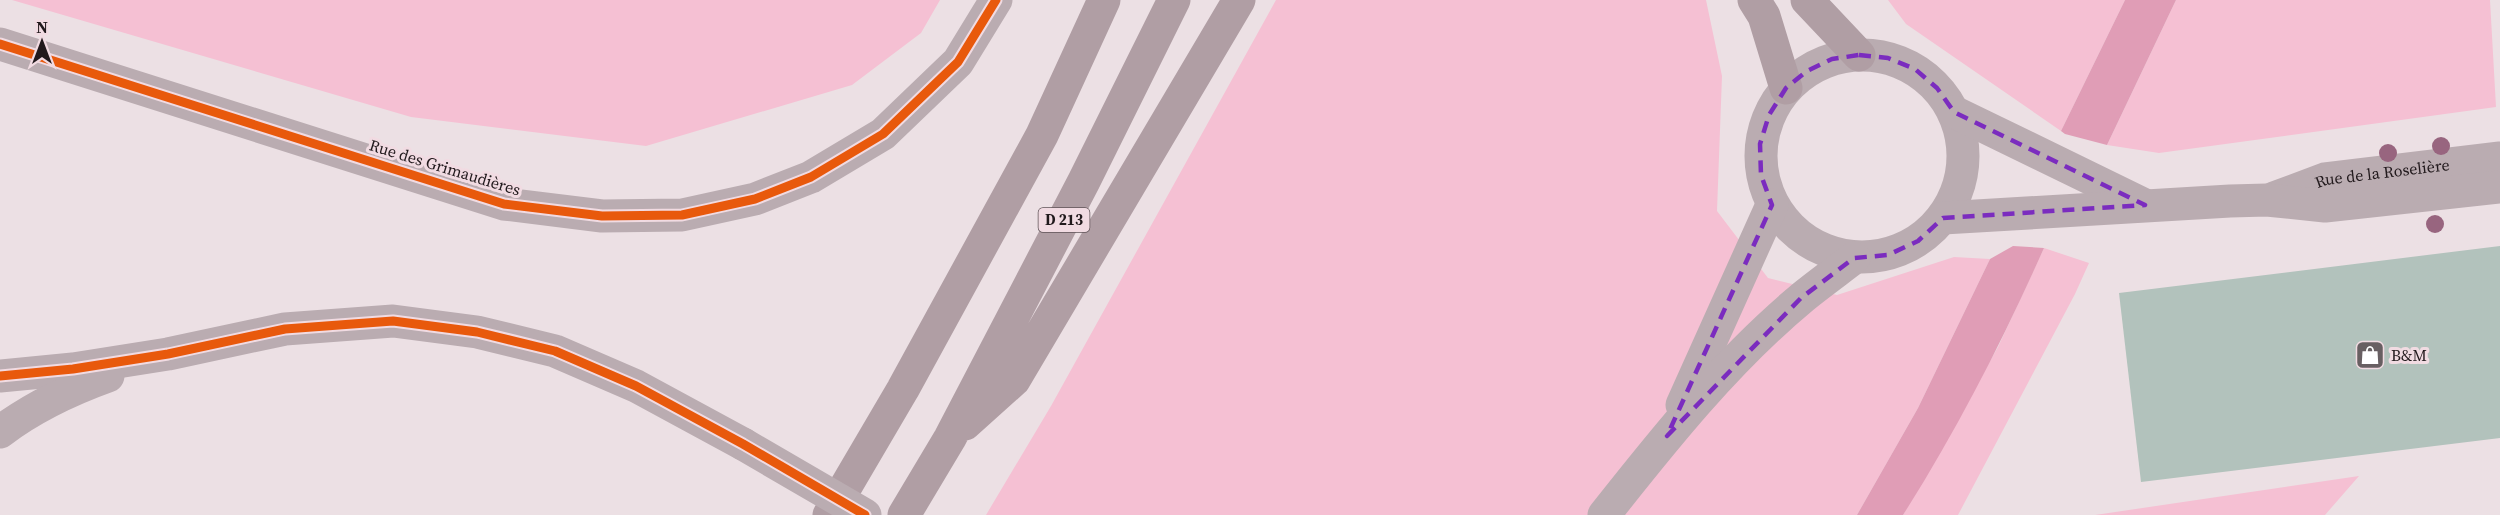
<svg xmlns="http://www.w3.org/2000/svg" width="2500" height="515" viewBox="0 0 2500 515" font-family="'Source Serif 4',serif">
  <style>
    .green { fill: #f5c0d3 }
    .water { fill: #e09db6 }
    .building { fill: #b2c2bc }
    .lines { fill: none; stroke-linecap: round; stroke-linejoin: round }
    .minor { stroke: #baacb1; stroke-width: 33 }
    .highway { stroke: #b09ea4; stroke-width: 33 }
    .minor-bridge { stroke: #baacb1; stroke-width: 33 }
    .cycleway-casing { stroke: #f1dbe2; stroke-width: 13 }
    .cycleway { stroke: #e8590c; stroke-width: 9 }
    .tree { fill: #98657f }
    .marked { fill: none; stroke: #7b2cbf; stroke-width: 4.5; stroke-dasharray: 12 8; stroke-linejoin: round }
    .labels { text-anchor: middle; stroke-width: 6; stroke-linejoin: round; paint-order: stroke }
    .shield { fill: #f1dbe2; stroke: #5f5357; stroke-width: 1.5 }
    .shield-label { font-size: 15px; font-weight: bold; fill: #21191c }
    .street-label { font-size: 16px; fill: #21191c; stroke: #f1dbe2 }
    .poi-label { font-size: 16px; fill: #21191c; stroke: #f1dbe2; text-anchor: start }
  </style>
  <rect width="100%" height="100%" fill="#ece0e4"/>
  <!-- green -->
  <path class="green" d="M12,0h928l-19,33 -69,52 -206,61 -235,-29z
    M1276,0h430l16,76 -5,135 51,67 69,17 117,-38 36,2 -72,149 -61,107h-871l65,-109z
    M1888,0h237l-64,131 -155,-107z
    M2176,0h314l6,107 -337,46 -52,-8z
    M2044,248l45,15 -14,31 -117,221h-55l95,-168z
    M2359,476l-34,39h-230z"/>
  <!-- water -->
  <path class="water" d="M2125,0h51l-69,145 -42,-11 -4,-3z
    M2013,246l31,2c-41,92 -87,182 -141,267h-46l61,-107 72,-149z"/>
  <!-- building -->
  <path class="building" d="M2500,246v192l-359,44 -22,-189z"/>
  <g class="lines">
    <!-- minor -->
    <g class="minor">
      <path d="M0,44l504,160 98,12 80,-1 73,-16 56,-22 72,-43 75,-72 38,-62"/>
      <circle cx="1862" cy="156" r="101"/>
      <path d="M1954,112l189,92"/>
      <path id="s1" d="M2274,198l51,-19 175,-21"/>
      <path d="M1943,218l287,-17 37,-1 58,6 175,-19"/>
      <path d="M0,376l73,-7 95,-15 117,-25 108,-8 84,11 78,19 81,35 107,58"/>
      <path d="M1682,405l90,-200"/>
      <path d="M0,432c33,-25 69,-42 108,-56"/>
      <path d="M1604,515c60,-76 123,-155 199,-218 16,-13 34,-26 51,-39"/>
    </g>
    <!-- highway -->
    <path class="highway" d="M1754,0l10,16 22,72
      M1807,0l52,55
      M965,424l49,-44 225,-380
      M829,515l74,-126 139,-254 62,-135
      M904,515l46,-77 134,-257 90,-181"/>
    <!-- minor-bridge -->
    <path class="minor-bridge" d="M743,444l122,71"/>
    <!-- cycleway casing -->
    <g class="cycleway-casing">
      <path id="cycleway" d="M0,44l504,160 98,12 80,-1 73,-16 56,-22 72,-43 75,-72 38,-62
        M0,376l73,-7 95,-15 117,-25 108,-8 84,11 78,19 81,35 107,58 122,71"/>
    </g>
    <!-- cycleway -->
    <use href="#cycleway" class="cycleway"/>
  </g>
  <!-- trees -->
  <g class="tree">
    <circle cx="2441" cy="146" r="9"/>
    <circle cx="2388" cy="153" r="9"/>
    <circle cx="2435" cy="224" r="9"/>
  </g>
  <!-- marked area -->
  <path class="marked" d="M1859,55l29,3 27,11 22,19 17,24 191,93 -202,13 -25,23 -30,14 -34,3 -53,40 -134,138 105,-231 -11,-30 -1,-31 9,-29 17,-27 21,-17 25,-12z"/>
  <!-- icons -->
  <defs>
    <g id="shop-square" transform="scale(1.5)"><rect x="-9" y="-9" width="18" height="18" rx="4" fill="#685f62" stroke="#f1dbe2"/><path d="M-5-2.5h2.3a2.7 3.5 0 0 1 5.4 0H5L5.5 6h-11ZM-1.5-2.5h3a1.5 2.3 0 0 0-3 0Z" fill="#fff"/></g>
  </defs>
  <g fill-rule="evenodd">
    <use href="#shop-square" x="2370" y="355"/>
  </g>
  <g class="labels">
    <!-- shield labels -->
    <rect class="shield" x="1038.5" y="208" width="51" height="24" rx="4.5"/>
    <g class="shield-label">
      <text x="1064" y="225">D 213</text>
    </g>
    <!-- street labels -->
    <g class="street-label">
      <text transform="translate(445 167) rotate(17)" y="6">Rue des Grimaudières</text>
      <text dy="6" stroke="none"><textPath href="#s1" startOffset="112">Rue de la Roselière</textPath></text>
    </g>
    <!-- poi labels -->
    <g class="poi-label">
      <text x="2391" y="361">B&amp;M</text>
    </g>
  </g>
  <!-- north arrow -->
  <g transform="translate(42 42)" stroke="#f1dbe2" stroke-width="4.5" paint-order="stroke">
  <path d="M0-4.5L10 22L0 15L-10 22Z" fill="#21191c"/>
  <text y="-9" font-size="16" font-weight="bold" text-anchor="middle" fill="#21191c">N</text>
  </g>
</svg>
